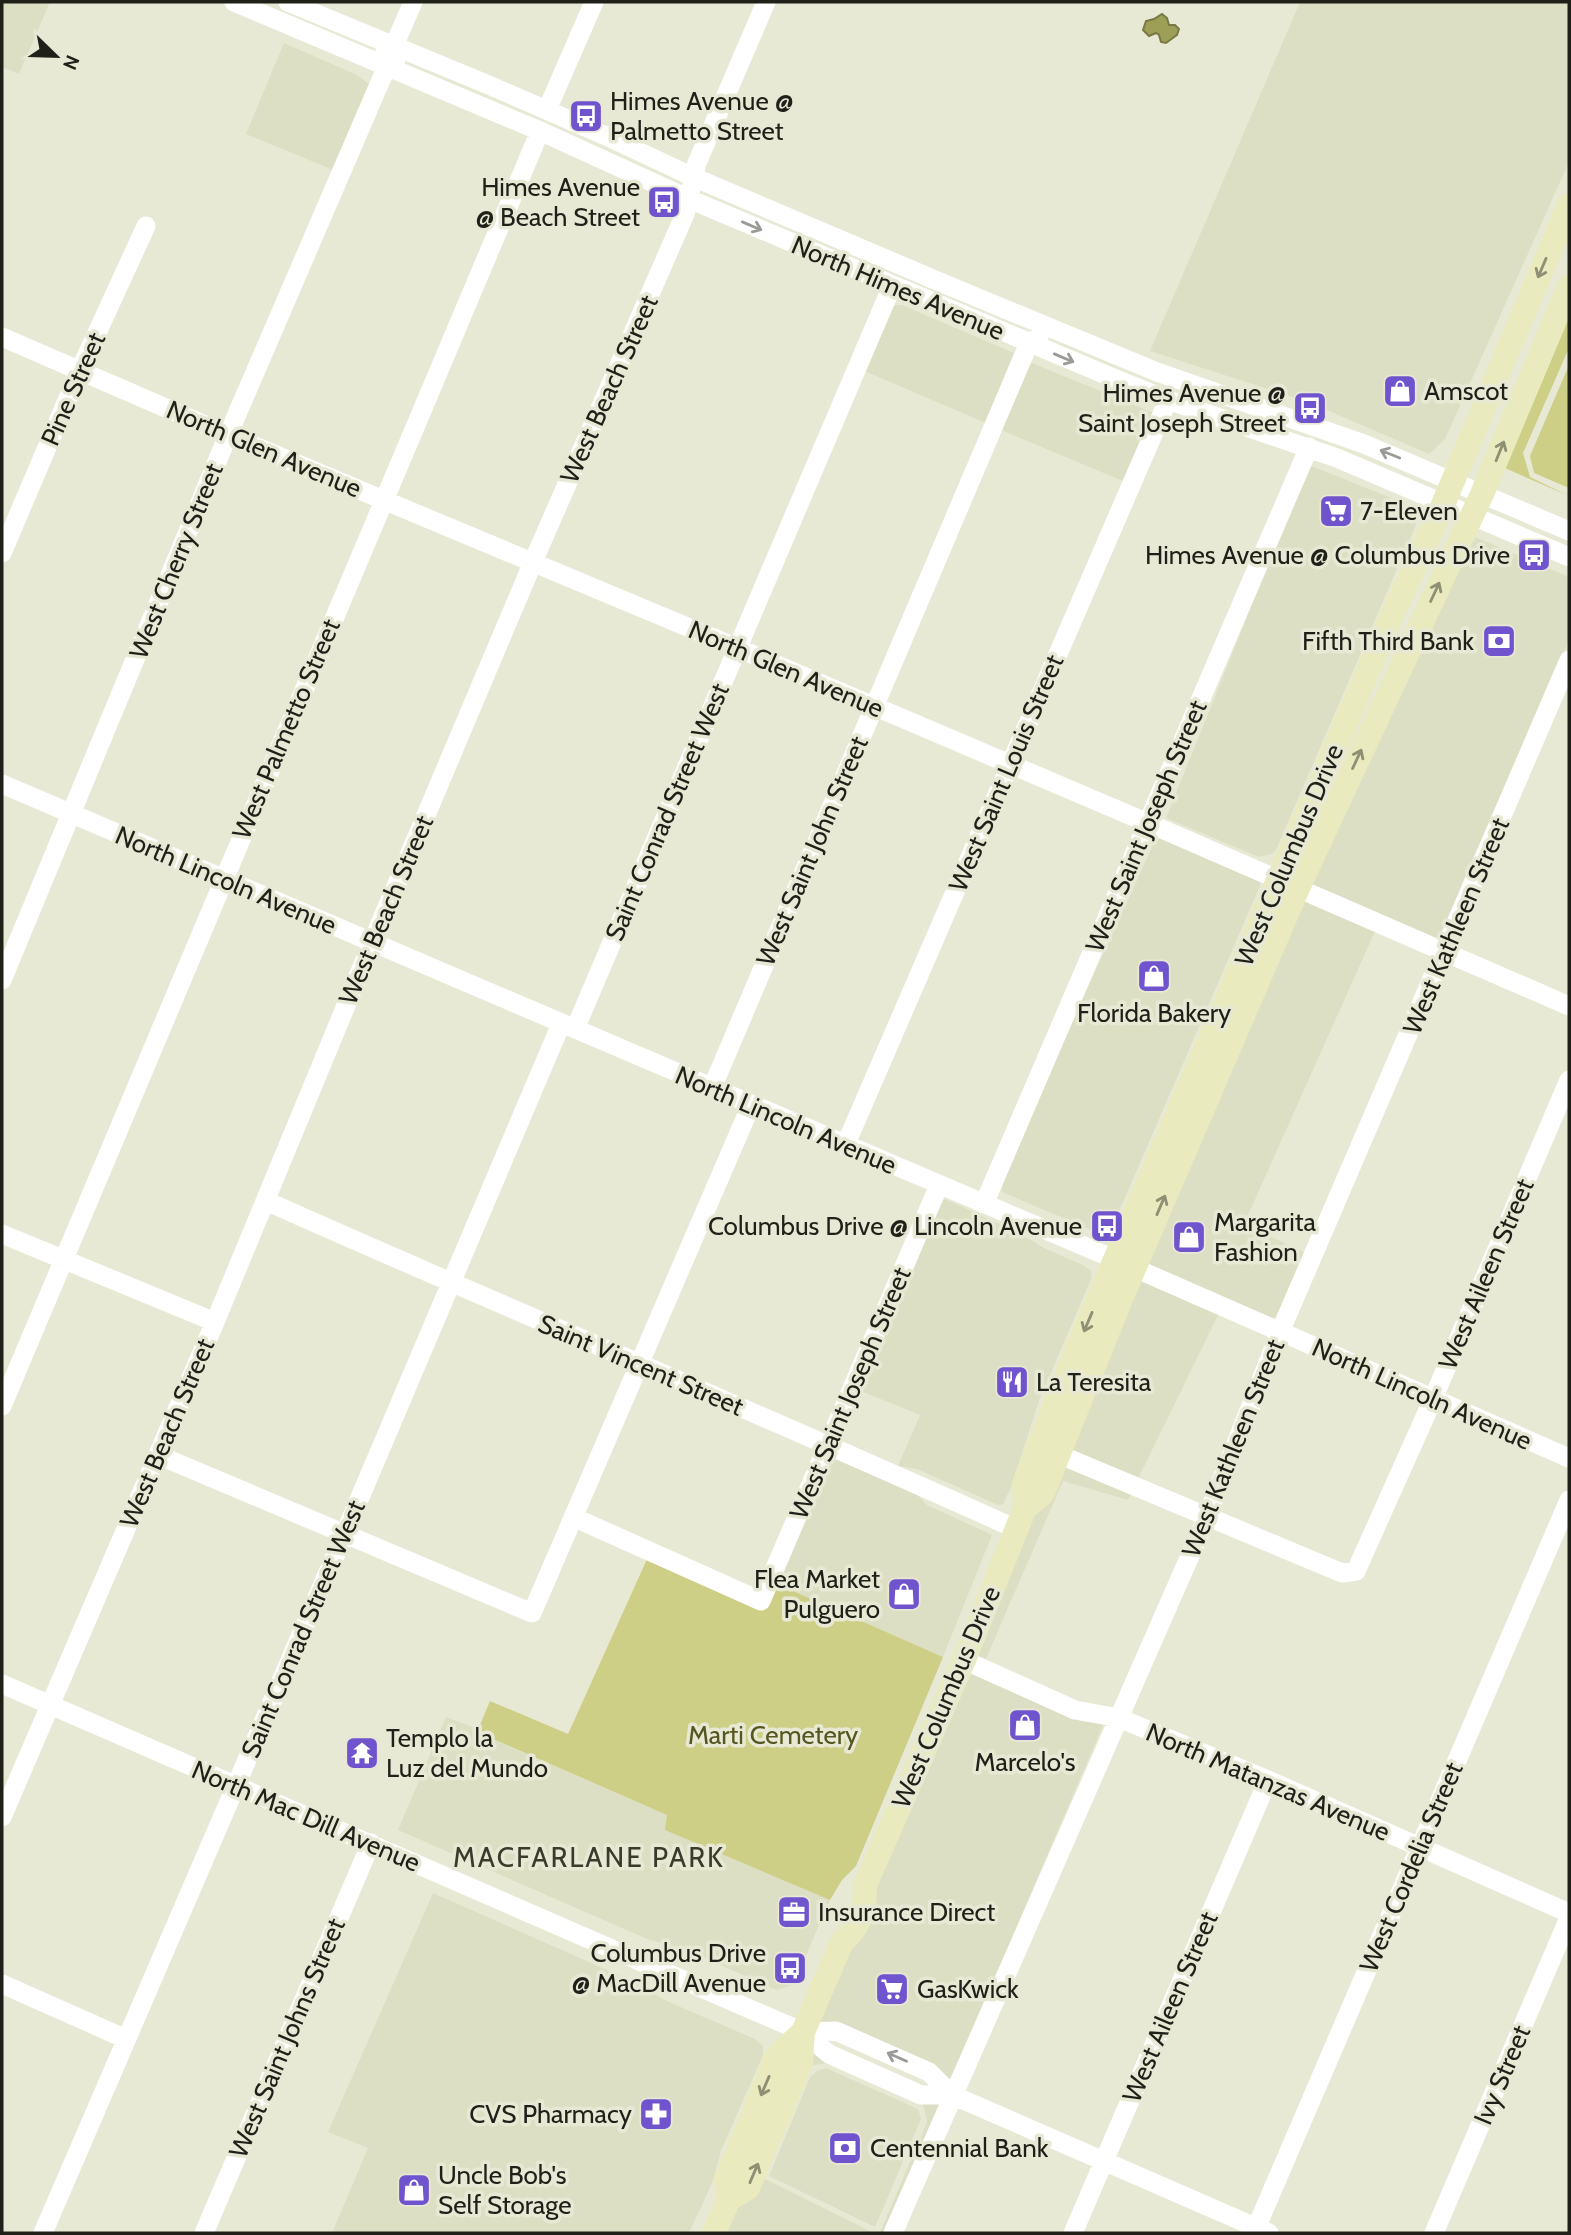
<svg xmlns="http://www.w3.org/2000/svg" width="1571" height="2235" viewBox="0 0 1571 2235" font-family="Cabin,sans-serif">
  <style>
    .built { fill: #dddfc4 }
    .green { fill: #cdcf86 }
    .water { fill: #9e9f57; stroke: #787944; stroke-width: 2 }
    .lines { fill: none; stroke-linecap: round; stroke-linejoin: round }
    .minor { stroke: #fff; stroke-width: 19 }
    .major { stroke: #e9eabe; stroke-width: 24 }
    .oneway { stroke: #9a9b97 }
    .oneway2 { stroke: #8e8f73 }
    .labels { text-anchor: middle; stroke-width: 7; stroke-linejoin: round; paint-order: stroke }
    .poi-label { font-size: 26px; fill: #1f2018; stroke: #e8e9d5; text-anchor: start }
    .street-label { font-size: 26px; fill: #1f2018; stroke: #e8e9d5 }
    .park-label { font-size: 26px; fill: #565620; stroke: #e8e9d5 }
    .neighbourhood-label { font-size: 28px; letter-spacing: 2px; fill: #3a3b2b; stroke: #e8e9d5 }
  </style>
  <rect width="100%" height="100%" fill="#e8e9d5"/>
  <!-- built -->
  <path class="built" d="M2,2h48l-31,72 -17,-7z
    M1300,2h269v160l-124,277 -16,15 -121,-52 -158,-51z
    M284,43l73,32 12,9 -36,86 -87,-36z
    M896,305h6l112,48 -28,70 -124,-53 28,-62z
    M1032,363l122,50 -29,69 -126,-53 26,-58z
    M1314,467l90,36 8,5 4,17 -140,325 -4,4 -13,3 -93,-39 141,-350z
    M1456,529l113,48v63l-128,302 -143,-62z
    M1158,834l102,47v5l-152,351 -106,-45 1,-14 12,-31z
    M1292,893l84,36 -132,295 62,29 -30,69 -142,-61z
    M945,1199l70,32 31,18 37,16 8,6 1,6 -53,124 -28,86 -8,17 -5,1 -81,-36 -19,-3 22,-51 -64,-26 83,-187z
    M1129,1274l90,39 -81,166 -79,-34z
    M836,1456l78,35 13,14 65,30 -49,122 -168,-74 53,-126z
    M1053,1458l79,34 -4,8 -65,-19 -78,180 -11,-5z
    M969,1669l135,54 -154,359 -135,-58z
    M446,1717l32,12v4l189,82 -1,15 164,70 -29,67 -11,19 -14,4 -87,-39 -42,-12 -249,-109z
    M433,1893l190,84 46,25 86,37 8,7v9l-42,96 -8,30 -24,52h-357l36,-85 -40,-16z
    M810,2047l131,55 -56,131h-162l12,-27 28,-28 109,54 5,1 4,-3 46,-108 -3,-15 -2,-3 -94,-41 -14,2 -8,7z
    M826,2068l92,41 3,10 -46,108 -106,-51 41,-99 7,-6z"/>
  <!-- green -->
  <path class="green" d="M1569,308v40l-46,105 7,24 39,19 -69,-30z
    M1569,365v123l-35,-15 -4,-17z
    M648,1557l116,50 11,-24 168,74 -87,209 -14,14 -12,20 -165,-70 2,-15 -190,-83 13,-31 78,33z"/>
  <!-- water -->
  <path class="water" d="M1162,14l5,4 2,7h6l4,4 -2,6 -11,8 -5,-1 -2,-7 -3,-2 -7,3 -6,-6 3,-9 8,-2z"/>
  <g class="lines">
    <!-- minor -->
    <path class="minor" d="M234,2l306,129 149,68 422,178 57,23 169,58 232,99
      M288,2l203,84 115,50 87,41 254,108 210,87 207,72 205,87
      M385,49l9,-3 19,-44
      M547,110l47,-108
      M2,337l226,98 500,209 420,179 421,183
      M2,553l78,-183 66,-144
      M2,784l1112,475 455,199
      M2,980l226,-545 159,-369 9,-6
      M575,1029l317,-743
      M712,1088l317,-745 10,-6
      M845,1146l323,-746
      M266,1201c249,111 501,215 750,328
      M984,1204l325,-757
      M2,1234l213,88
      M2,1406l538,-1275
      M1046,1449l296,124 14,-2 77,-172 136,-319
      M158,1455l374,158 219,-508
      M573,1517l188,84 178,-416
      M964,1660l111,50 44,8 149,62 301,133
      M2,1684l801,348 26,22 92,41h31
      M2,1817l213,-495 154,-372 164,-388 152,-348 12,-51 69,-161
      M2,1984l124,55
      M803,2032l33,-1 93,41 23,23 317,138
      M43,2233l301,-698 217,-511
      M204,2233l167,-390
      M893,2233l314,-716 73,-185 289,-672
      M1073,2233l195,-453
      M1254,2233l315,-733
      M1434,2233l135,-315"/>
    <!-- major -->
    <path class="major" d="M1025,1508l18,-15 75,-187 180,-418 184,-394 87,-207
      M729,2199l19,-11 53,-126 2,-30 39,-90c18,-15 24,-34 23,-57l99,-225 61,-152 -1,-24 53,-136 312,-726 50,-108 130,-309
      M714,2233l15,-34 -3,-19 51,-124 26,-24"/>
  </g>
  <!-- one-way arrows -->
  <defs><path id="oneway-shaft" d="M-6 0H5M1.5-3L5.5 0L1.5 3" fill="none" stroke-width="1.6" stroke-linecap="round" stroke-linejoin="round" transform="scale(1.75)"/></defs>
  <g class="oneway">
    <use href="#oneway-shaft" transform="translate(752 226) rotate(23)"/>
    <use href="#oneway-shaft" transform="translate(1064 358) rotate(23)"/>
    <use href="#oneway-shaft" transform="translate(1390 454) rotate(-158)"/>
    <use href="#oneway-shaft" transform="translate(897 2057) rotate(-156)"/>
  </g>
  <g class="oneway2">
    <use href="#oneway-shaft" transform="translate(1542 268) rotate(113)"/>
    <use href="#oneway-shaft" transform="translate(1500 451) rotate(-68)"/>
    <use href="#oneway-shaft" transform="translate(1435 592) rotate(-65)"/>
    <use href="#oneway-shaft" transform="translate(1357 759) rotate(-65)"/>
    <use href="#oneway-shaft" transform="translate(1161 1205) rotate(-67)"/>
    <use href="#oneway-shaft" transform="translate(1088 1322) rotate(113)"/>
    <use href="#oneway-shaft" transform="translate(765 2086) rotate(113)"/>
    <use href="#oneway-shaft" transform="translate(754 2173) rotate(-67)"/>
  </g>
  <!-- icons -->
  <defs>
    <g id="bus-square" transform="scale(1.75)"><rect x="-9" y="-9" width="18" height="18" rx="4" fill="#6f54ce" stroke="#e8e9d5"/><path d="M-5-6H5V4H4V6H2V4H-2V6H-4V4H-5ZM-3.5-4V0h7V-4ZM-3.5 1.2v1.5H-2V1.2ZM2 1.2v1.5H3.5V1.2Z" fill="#fff"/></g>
    <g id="shop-square" transform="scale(1.75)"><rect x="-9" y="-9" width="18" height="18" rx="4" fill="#6f54ce" stroke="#e8e9d5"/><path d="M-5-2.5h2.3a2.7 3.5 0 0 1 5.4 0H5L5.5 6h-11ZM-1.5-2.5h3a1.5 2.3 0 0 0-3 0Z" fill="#fff"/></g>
    <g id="supermarket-square" transform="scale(1.75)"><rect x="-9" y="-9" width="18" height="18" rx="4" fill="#6f54ce" stroke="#e8e9d5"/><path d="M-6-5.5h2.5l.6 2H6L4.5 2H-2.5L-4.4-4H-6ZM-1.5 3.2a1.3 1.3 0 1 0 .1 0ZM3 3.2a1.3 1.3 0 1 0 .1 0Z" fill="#fff"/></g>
    <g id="bank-square" transform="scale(1.75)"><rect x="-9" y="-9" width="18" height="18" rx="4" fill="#6f54ce" stroke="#e8e9d5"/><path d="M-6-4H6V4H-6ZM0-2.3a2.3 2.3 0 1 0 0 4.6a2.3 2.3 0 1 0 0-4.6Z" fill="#fff"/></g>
    <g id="restaurant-square" transform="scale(1.75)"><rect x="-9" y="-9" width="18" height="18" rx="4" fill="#6f54ce" stroke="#e8e9d5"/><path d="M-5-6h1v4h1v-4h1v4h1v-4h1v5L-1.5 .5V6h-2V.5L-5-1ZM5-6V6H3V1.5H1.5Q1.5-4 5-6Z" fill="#fff"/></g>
    <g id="temple-square" transform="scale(1.75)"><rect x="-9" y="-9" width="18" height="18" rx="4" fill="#6f54ce" stroke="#e8e9d5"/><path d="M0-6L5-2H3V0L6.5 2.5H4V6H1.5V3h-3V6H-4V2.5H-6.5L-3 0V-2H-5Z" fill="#fff"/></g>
    <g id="office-square" transform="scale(1.75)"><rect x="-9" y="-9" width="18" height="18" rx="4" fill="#6f54ce" stroke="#e8e9d5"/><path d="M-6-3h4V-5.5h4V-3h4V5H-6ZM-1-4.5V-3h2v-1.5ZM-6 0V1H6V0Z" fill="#fff"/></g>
    <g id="pharmacy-square" transform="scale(1.75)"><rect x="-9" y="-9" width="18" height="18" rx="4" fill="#6f54ce" stroke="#e8e9d5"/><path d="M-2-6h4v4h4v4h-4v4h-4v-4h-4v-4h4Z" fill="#fff"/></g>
  </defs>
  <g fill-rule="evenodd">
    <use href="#bus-square" x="586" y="116"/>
    <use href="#bus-square" x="664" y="202"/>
    <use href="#shop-square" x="1400" y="391"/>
    <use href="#bus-square" x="1310" y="408"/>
    <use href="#supermarket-square" x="1336" y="511"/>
    <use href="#bus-square" x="1534" y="555"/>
    <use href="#bank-square" x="1499" y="641"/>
    <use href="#shop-square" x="1154" y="976"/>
    <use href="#bus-square" x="1107" y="1226"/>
    <use href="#shop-square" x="1189" y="1237"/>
    <use href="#restaurant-square" x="1012" y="1382"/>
    <use href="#shop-square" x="904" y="1594"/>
    <use href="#shop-square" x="1025" y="1725"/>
    <use href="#temple-square" x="362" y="1753"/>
    <use href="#office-square" x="794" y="1912"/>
    <use href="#bus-square" x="790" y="1968"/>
    <use href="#supermarket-square" x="892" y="1989"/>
    <use href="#pharmacy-square" x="656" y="2114"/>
    <use href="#bank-square" x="845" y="2148"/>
    <use href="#shop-square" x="414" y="2190"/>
  </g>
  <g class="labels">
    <!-- poi labels -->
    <g class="poi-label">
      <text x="610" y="110">Himes Avenue @<tspan x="610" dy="30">Palmetto Street</tspan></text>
      <text x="640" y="196" text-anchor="end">Himes Avenue<tspan x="640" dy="30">@ Beach Street</tspan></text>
      <text x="1424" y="400">Amscot</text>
      <text x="1286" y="402" text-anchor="end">Himes Avenue @<tspan x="1286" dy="30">Saint Joseph Street</tspan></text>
      <text x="1360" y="520">7-Eleven</text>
      <text x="1510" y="564" text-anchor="end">Himes Avenue @ Columbus Drive</text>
      <text x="1474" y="650" text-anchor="end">Fifth Third Bank</text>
      <text x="1154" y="1022" text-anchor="middle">Florida Bakery</text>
      <text x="1214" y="1231">Margarita<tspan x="1214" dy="30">Fashion</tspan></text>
      <text x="1082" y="1235" text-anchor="end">Columbus Drive @ Lincoln Avenue</text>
      <text x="1036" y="1391">La Teresita</text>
      <text x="880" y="1588" text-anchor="end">Flea Market<tspan x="880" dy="30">Pulguero</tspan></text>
      <text x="386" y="1747">Templo la<tspan x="386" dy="30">Luz del Mundo</tspan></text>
      <text x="1025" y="1771" text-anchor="middle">Marcelo's</text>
      <text x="818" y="1921">Insurance Direct</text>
      <text x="766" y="1962" text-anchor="end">Columbus Drive<tspan x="766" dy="30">@ MacDill Avenue</tspan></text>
      <text x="917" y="1998">GasKwick</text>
      <text x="632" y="2123" text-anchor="end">CVS Pharmacy</text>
      <text x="870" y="2157">Centennial Bank</text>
      <text x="438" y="2184">Uncle Bob's<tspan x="438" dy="30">Self Storage</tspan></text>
    </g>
    <!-- street labels -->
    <g class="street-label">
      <text transform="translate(898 288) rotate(23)" y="9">North Himes Avenue</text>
      <text transform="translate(73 389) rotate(-66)" y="9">Pine Street</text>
      <text transform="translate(609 389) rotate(-66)" y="9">West Beach Street</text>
      <text transform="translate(264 449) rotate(23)" y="9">North Glen Avenue</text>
      <text transform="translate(176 561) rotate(-68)" y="9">West Cherry Street</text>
      <text transform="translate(786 669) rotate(23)" y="9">North Glen Avenue</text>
      <text transform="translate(286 729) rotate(-67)" y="9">West Palmetto Street</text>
      <text transform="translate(1006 773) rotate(-67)" y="9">West Saint Louis Street</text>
      <text transform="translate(667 812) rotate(-67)" y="9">Saint Conrad Street West</text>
      <text transform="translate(1146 826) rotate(-67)" y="9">West Saint Joseph Street</text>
      <text transform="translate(812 851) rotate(-67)" y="9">West Saint John Street</text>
      <text transform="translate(1289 855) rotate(-67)" y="9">West Columbus Drive</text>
      <text transform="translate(226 880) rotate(23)" y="9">North Lincoln Avenue</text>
      <text transform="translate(386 910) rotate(-67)" y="9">West Beach Street</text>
      <text transform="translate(1456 926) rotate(-67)" y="9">West Kathleen Street</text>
      <text transform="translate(786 1120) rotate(23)" y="9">North Lincoln Avenue</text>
      <text transform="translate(1486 1274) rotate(-67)" y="9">West Aileen Street</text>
      <text transform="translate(641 1365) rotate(23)" y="9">Saint Vincent Street</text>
      <text transform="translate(850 1393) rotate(-67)" y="9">West Saint Joseph Street</text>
      <text transform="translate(1422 1394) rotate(24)" y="9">North Lincoln Avenue</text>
      <text transform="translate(167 1433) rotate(-67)" y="9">West Beach Street</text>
      <text transform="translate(1233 1448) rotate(-68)" y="9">West Kathleen Street</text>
      <text transform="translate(303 1629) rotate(-67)" y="9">Saint Conrad Street West</text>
      <text transform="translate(946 1697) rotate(-67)" y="9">West Columbus Drive</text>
      <text transform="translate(1268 1782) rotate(23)" y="9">North Matanzas Avenue</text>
      <text transform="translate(306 1816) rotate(23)" y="9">North Mac Dill Avenue</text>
      <text transform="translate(1411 1867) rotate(-67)" y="9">West Cordelia Street</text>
      <text transform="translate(1170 2007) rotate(-67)" y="9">West Aileen Street</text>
      <text transform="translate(287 2038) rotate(-67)" y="9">West Saint Johns Street</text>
      <text transform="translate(1502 2075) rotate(-67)" y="9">Ivy Street</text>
    </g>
    <!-- park labels -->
    <g class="park-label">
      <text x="773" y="1744">Marti Cemetery</text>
    </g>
    <!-- neighbourhood labels -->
    <g class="neighbourhood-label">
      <text x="589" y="1867">MACFARLANE PARK</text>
    </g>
  </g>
  <!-- border -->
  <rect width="1571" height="2235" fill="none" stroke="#1f2018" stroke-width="7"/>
  <!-- north arrow -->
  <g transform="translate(56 56) rotate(113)" stroke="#e8e9d5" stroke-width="5" paint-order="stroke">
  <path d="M0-5L12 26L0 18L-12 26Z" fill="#1f2018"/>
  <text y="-10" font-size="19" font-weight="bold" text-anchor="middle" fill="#1f2018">N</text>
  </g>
</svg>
